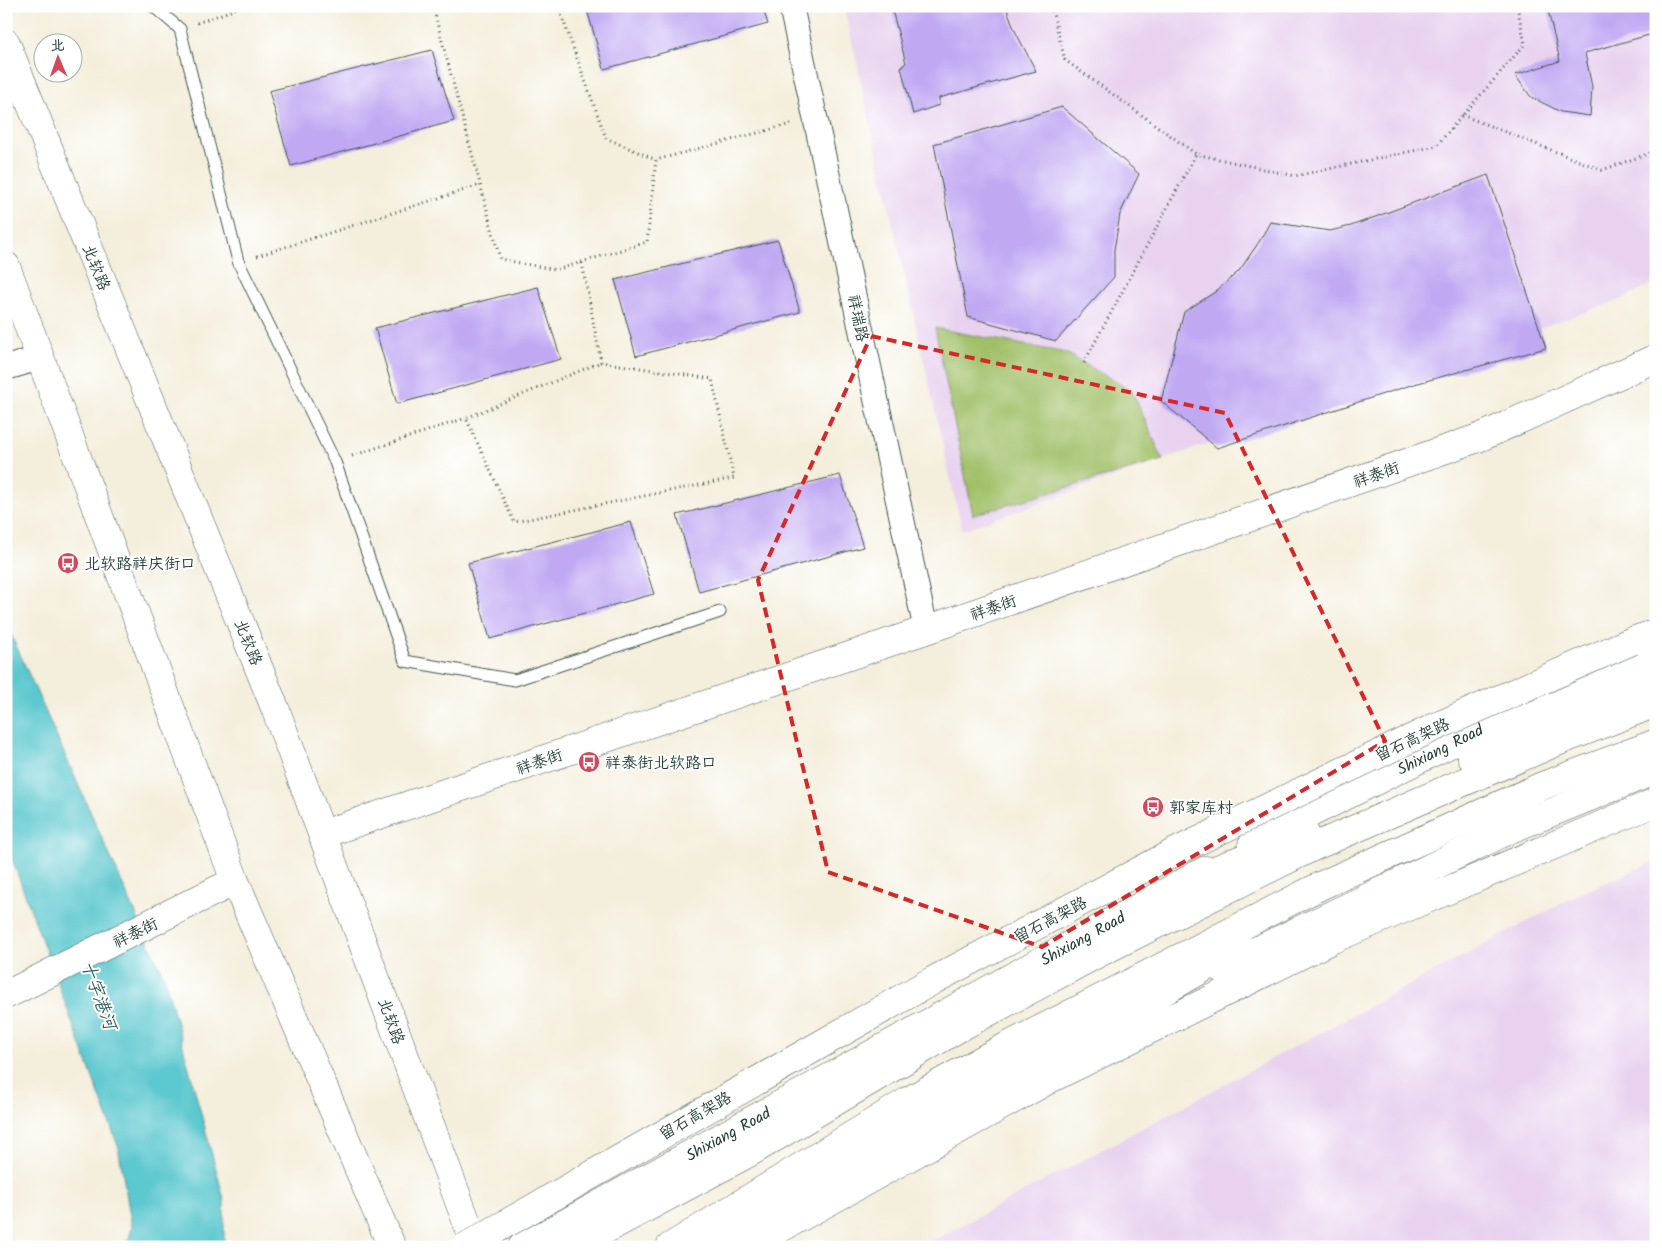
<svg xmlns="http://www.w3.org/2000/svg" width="1662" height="1253" viewBox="0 0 1662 1253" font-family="Kalam,'LXGW WenKai TC',sans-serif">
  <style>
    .built { fill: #e8d2ef }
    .green { fill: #a0c068; stroke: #607e4e }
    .water { fill: #5bc8cf; stroke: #3d8282 }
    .building { fill: #c0a8f3 }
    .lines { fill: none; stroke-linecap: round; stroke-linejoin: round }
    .service-casing { stroke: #3f584d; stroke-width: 13 }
    .minor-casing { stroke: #3f584d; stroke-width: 26 }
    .tertiary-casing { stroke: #3f584d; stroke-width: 29 }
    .primary-casing { stroke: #3f584d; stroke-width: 29 }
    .trunk-casing { stroke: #3f584d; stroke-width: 29 }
    .path { stroke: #3f584d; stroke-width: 3; stroke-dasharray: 1 4; stroke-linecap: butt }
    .service { stroke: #fff; stroke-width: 11 }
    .minor { stroke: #fff; stroke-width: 24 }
    .tertiary { stroke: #fff; stroke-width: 28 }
    .primary { stroke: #fff; stroke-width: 28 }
    .trunk { stroke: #fff; stroke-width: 28 }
    .trunk-bridge-casing { stroke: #3f584d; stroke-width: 29; stroke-linecap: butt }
    .trunk-bridge { stroke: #fff; stroke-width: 28 }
    .marked { fill: none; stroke: #d62828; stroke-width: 4; stroke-dasharray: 10 6; stroke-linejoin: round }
    .labels { text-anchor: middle; stroke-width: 4; stroke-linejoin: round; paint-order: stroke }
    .street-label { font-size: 16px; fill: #1f3d34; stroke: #fff }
    .poi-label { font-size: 16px; fill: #1f3d34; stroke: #fff; text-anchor: start }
    .water-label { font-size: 18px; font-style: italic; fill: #2e605b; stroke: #fff }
  </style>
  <rect width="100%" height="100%" fill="#fff"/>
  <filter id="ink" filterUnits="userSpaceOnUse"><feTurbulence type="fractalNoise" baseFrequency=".02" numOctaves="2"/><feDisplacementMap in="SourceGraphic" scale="10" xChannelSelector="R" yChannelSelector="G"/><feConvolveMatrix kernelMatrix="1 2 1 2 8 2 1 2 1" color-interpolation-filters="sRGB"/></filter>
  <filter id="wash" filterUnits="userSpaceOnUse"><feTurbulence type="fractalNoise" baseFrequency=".0096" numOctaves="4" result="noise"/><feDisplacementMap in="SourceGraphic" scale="20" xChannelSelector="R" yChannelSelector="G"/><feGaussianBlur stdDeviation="1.12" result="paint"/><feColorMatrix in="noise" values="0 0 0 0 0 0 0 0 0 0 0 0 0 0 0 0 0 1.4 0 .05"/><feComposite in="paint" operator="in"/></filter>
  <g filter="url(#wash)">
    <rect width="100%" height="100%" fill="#f4eedc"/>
    <!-- built -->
    <path class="built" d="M844,6h812v275l-34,18 -660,231z
      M1656,861v386h-735l658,-353z"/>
    <!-- green -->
    <path class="green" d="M935,328l131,25 66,38 31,69 -190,55z"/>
    <!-- water -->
    <path class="water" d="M6,623l159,356 59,220v48h-97l5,-20 -14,-81 -112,-303z"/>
    <g id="blocks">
      <!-- building -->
      <path class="building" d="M586,6h176l6,18 -164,45z
        M891,6h115l8,23 22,42 -97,27v7l-26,9 -12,-47 5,-4z
        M1547,6h109v27l-71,20 7,34 -2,29 -29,-4 -30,-15 -16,-22 45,-14z
        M432,50l22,71 -163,45 -22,-75z
        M1062,107l77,67 -19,40 -6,36v27l-58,64 -88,-24 -34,-173z
        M1488,175l58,173 -135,37 -194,63 -56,-47 23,-89 31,-20 24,-21 20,-29 11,-20 60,9 21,-5z
        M778,240l22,72 -164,44 -21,-76z
        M538,287l23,72 -164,45 -22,-76z
        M840,475l23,72 -164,45 -22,-77z
        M631,522l23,72 -164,45 -22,-76z"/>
    </g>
  </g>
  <g filter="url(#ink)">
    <use href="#blocks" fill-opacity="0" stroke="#3f584d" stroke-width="1"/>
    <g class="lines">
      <!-- service casing -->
      <g class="service-casing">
        <path id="service" d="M153,6l27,23 58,232 97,201 70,199 110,19 205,-68"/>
      </g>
      <!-- minor casing -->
      <g class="minor-casing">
        <path id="minor" d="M791,6l135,624
          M6,368l33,-10"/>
      </g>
      <!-- tertiary casing -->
      <g class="tertiary-casing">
        <path id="tertiary" d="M6,43l269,665 201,539
          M6,266l229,615 157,366
          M323,834l603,-204 555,-193 175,-79
          M6,995l229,-114"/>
      </g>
      <!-- primary casing -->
      <g class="primary-casing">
        <g id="primary">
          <path id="s1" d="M1252,845l41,-23 203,-101 160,-65"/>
          <path d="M1220,968l291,-139 145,-59"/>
          <path id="s2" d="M522,1247l684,-377"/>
          <path d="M707,1247l242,-143 196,-100"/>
        </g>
      </g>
      <!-- trunk casing -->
      <g class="trunk-casing">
        <path id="trunk" d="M1632,641l24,-8
          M1472,758l128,-58 56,-22
          M1186,882l119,-49
          M1123,1015l117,-68
          M573,1247l176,-94 208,-124 144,-77 212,-105 239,-103 104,-41
          M670,1247l238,-146 90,-50 324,-166 220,-99 114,-43
          M747,1247l303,-168 283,-140 323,-137"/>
      </g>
      <!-- path -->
      <path class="path" d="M374,6l7,5 52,-4 67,252 56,11 91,-28 9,-82 135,-36
        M558,6l48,132 50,22
        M1051,6l14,54 131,94 99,22 141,-30 89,-102 -8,-38
        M197,23l47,-17
        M1462,115l140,55 54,-19
        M257,256l223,-71
        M582,263l19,99 111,17 22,99 -220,44 -48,-104 135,-56
        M1084,363l112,-209
        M352,456l114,-38"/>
      <!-- service -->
      <use href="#service" class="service"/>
      <!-- minor -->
      <use href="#minor" class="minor"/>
      <!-- tertiary -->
      <use href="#tertiary" class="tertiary"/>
      <!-- primary -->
      <use href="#primary" class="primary"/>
      <!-- trunk -->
      <use href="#trunk" class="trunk"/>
      <!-- trunk-bridge casing -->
      <g class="trunk-bridge-casing">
        <path id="trunk-bridge" d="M465,1247l467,-266 241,-128 260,-125 199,-87"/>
      </g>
      <!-- trunk-bridge -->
      <use href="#trunk-bridge" class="trunk-bridge"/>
    </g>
  </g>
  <!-- marked area -->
  <path class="marked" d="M871,336l354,77 160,328 -343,206 -214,-75 -70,-292z"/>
  <!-- icons -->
  <defs>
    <g id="bus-disc" transform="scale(1.125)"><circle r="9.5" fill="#d1495b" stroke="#fff"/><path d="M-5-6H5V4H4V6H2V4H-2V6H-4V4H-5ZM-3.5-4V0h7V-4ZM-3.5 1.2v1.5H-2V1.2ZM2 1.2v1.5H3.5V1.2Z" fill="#fff"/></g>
  </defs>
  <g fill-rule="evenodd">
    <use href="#bus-disc" x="68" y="563"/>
    <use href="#bus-disc" x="589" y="762"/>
    <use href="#bus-disc" x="1153" y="807"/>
  </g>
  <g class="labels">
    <!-- street labels -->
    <g class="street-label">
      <text transform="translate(97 267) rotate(68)" y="6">北软路</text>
      <text transform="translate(859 318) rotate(78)" y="6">祥瑞路</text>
      <text transform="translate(1376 474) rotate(-19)" y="6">祥泰街</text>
      <text transform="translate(993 607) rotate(-19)" y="6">祥泰街</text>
      <text transform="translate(249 642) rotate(68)" y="6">北软路</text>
      <text transform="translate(1412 739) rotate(-25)" y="6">留石高架路</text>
      <text dy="6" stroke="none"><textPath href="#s1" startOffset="211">Shixiang Road</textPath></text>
      <text transform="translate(539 761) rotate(-19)" y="6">祥泰街</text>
      <text transform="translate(1050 919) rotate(-28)" y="6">留石高架路</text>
      <text transform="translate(135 932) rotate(-26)" y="6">祥泰街</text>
      <text dy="6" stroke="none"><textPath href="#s2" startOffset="640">Shixiang Road</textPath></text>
      <text transform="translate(392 1021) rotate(70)" y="6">北软路</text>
      <text transform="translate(695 1115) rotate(-30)" y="6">留石高架路</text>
      <text dy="6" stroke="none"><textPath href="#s2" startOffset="235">Shixiang Road</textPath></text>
    </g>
    <!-- poi labels -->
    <g class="poi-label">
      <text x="84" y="569">北软路祥庆街口</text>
      <text x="605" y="768">祥泰街北软路口</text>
      <text x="1169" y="813">郭家库村</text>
    </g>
    <!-- water labels -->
    <g class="water-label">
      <text transform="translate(99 995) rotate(70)" y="6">十字港河</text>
    </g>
  </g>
  <!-- margin -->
  <rect width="1662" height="1253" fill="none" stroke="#fff" stroke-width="25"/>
  <!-- north arrow -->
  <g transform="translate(58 58) rotate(358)"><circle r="24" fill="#ffffff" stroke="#a5b1ae"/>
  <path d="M0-4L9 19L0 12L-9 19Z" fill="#d1495b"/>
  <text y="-8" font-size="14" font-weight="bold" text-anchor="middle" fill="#1f3d34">北</text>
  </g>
</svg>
